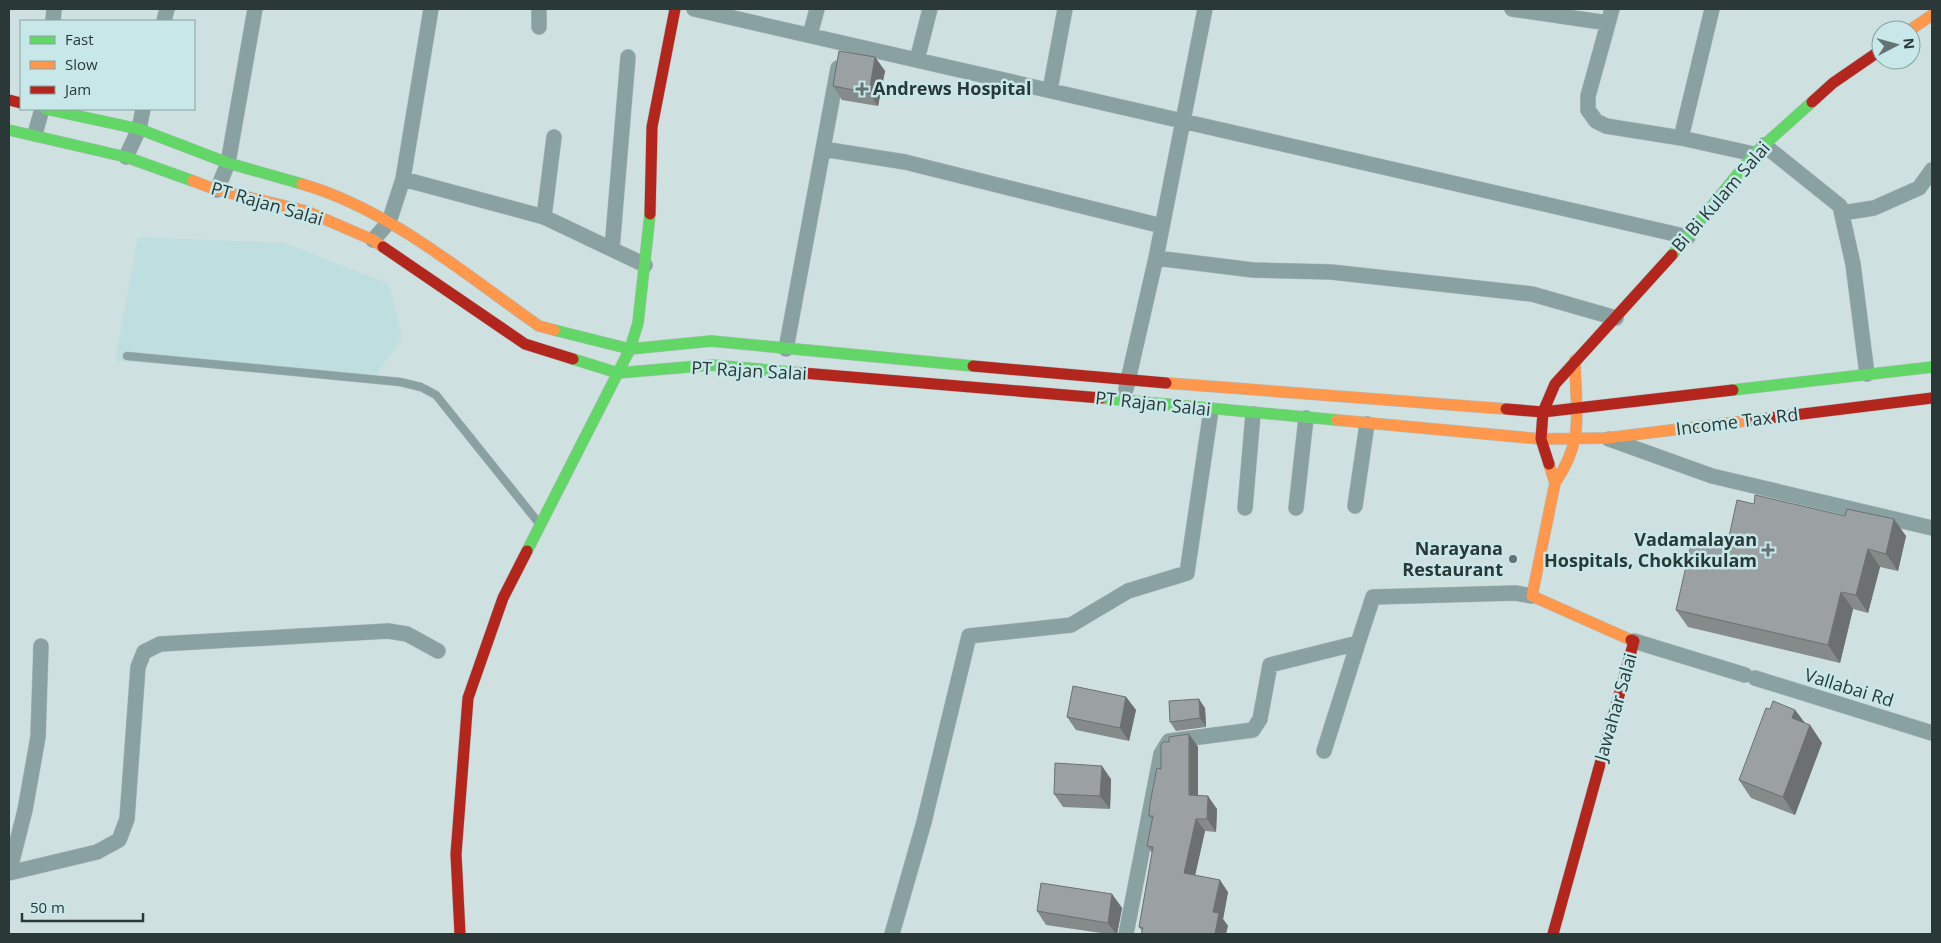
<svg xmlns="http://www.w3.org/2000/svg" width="1941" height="943" viewBox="0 0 1941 943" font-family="'Open Sans',sans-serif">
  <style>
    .built { fill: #bfdedf }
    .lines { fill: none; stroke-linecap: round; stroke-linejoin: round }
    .lane-casing { stroke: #b0bdbd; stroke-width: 9 }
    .street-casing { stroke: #b0bdbd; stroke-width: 16 }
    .fast-casing { stroke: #b0bdbd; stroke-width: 12 }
    .slow-casing { stroke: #b0bdbd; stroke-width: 12 }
    .jam-casing { stroke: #b0bdbd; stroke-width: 12 }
    .lane { stroke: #8aa1a2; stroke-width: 8 }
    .street { stroke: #8aa1a2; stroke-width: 15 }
    .fast { stroke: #63d668; stroke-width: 11 }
    .slow { stroke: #ff974d; stroke-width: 11 }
    .jam { stroke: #b3261e; stroke-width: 11 }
    .wall { fill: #858a8b }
    .shaded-wall { fill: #6c7071 }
    .building { fill: #9ba0a2; stroke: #6c7071 }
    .poi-dot { fill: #647373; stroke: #c7e7e8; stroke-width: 2 }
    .labels { text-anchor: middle; stroke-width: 5; stroke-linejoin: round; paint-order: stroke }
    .poi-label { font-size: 18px; font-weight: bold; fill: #2b3838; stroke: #c7e7e8; text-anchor: end }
    .street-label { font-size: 18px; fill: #2b3838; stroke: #c7e7e8 }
  </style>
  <rect width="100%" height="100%" fill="#cfe0e0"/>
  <!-- built -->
  <path class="built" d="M138,237l147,6 104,41 13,54 -28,40 -259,-17z"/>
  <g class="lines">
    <!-- lane casing -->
    <g class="lane-casing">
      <path id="lane" d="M127,356l273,26 21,5 15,8 102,127"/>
    </g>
    <!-- street casing -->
    <g class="street-casing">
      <path id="street" d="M694,9l994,228
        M1512,9l96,14
        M1612,9l-24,87v14l8,11 10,5 75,12 73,16
        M53,21l1,-12
        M164,21l3,-12
        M539,27v-18
        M810,35l7,-26
        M917,60l13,-51
        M1050,90l15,-81
        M35,134l7,-25
        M1681,138l31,-129
        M1764,145l76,61 13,58 14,110
        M823,149l82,13 257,64
        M126,157l13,-28 4,-20
        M403,179l141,38 101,48
        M217,190l11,-27 27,-154
        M1842,213l32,-5 45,-20 13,-18
        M544,217l10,-80
        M373,240l16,-18 14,-43 28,-170
        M612,249l16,-192
        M1156,258l97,12 78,2 201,22 84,24
        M786,349l52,-281
        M1126,389l30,-131 49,-249
        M1609,439l103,37 220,52
        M1355,506l12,-82
        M1245,508l8,-94
        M1296,508l10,-90
        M1634,641l111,34
        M1755,678l177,55
        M1324,751l34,-108
        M9,873l88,-21 22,-12 8,-21 11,-152 6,-15 16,-8 228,-13 19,3 31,17
        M9,873l16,-63 13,-73 3,-91
        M892,934l32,-112 45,-186 102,-11 57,-34 59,-18 24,-163
        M1126,934l35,-180 8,-13 84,-11 7,-11 10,-54 88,-22 15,-46 142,-4 17,3"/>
    </g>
    <!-- fast casing -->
    <g class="fast-casing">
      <path id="fast" d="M46,109l93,20 89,34 74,21
        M9,130l117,27 67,24
        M1672,255l82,-101 58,-52
        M554,330l76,19 81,-8 262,25
        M573,359l45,14 93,-8 92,8
        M1733,390l199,-23
        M1101,398l236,22
        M527,551l103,-202 8,-26 12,-109"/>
    </g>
    <!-- slow casing -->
    <g class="slow-casing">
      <path id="slow" d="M1910,30l22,-15
        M193,181l24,9 89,21 67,29 10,7
        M302,184c87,25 164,91 237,142l15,4
        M1166,383l340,26
        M1337,420l204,19 66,-1 146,-18
        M1549,464l6,19 -23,113 99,44
        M1555,483c31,-45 20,-73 20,-123"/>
    </g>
    <!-- jam casing -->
    <g class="jam-casing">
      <path id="jam" d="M9,100l12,3
        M1812,102l21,-19 48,-33
        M650,214l2,-87 23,-118
        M383,247l142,97 48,15
        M973,366l193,17
        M803,373l298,25
        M1506,409l37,3 190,-22
        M1753,420l179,-22
        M1549,464l-8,-25 2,-27 12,-28 117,-129
        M460,934l-4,-80 12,-156 35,-100 24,-47
        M1553,934l81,-293 -3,-1"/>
    </g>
    <!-- lane -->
    <use href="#lane" class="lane"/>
    <!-- street -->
    <use href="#street" class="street"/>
    <!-- fast -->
    <use href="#fast" class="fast"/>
    <!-- slow -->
    <use href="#slow" class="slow"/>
    <!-- jam -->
    <use href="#jam" class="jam"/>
  </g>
  <!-- wall -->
  <path class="wall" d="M875,57l10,14 -7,35 -36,-6 -9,-14z
    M1754,504l152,32 -8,35 -18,-4 -12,46 -15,-4 -13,54 -152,-36 -12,-17 51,-64z
    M1126,697l10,13 -7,31 -53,-11 -9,-13z
    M1205,708l1,19 -30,4 -6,-9z
    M1770,709l25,1 10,13 5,2 12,18 -27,72 -44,-17 -12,-18z
    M1189,734l9,13v49l19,13 -1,23 -11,-1 -10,44 33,17 -5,27 5,7 -86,5 -3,-4 13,-74 -5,-7 5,-26 -3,-4 12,-47 8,-27z
    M1111,779l-1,30 -47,-2 -9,-13z
    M1112,894l10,14 -5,26h-9l-62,-9 -9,-14z"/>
  <!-- shaded-wall -->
  <path class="shaded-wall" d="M875,57l10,14 -7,35 -9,-13z
    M1894,519l12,17 -8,35 -12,-17z
    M1868,549l12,18 -12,46 -12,-18z
    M1841,592l12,17 -13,54 -12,-18z
    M1126,697l10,13 -7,31 -9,-13z
    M1199,699l6,9 1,19 -6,-9z
    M1795,710l13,17 -16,-9z
    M1810,725l12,18 -27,72 -12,-18z
    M1189,734l9,13v61l-9,-13z
    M1102,766l9,13 -1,30 -10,-13z
    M1208,796l9,13 -1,23 -9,-13z
    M1196,819l9,12 -12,54 -9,-12z
    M1220,880l8,12 -5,27 5,7 -2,8h-11l-2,-22z
    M1112,894l10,14 -5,26h-1l-8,-11z"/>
  <!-- building -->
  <path class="building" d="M839,51l36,6 -6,36 -36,-7z
    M1755,495l90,21 2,-7 47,10 -8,35 -18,-5 -12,46 -15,-3 -13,53 -152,-35 16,-70 35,6 10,-46 17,4z
    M1073,686l53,11 -6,31 -53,-11z
    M1199,699l1,19 -30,4 -1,-21z
    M1773,701l22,9 -3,8 18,7 -27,72 -44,-17 27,-72 4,1z
    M1189,734v61l19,1 -1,23h-11l-12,54 36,7 -7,32 6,1 -4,21h-74l2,-6 -4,-1 14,-80 -6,-1 6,-30h-4l1,-13 7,-35 4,1v-24l2,-3h6v-5z
    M1055,763l47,3 -2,30 -46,-2z
    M1041,883l71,11 -4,29 -71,-12z"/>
  <!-- markers -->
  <g class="poi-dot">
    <path d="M859.5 81.5h5v5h5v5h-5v5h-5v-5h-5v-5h5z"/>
    <path d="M1765.5 542.5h5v5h5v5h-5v5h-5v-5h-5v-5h5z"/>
    <circle cx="1513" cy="559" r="5"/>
  </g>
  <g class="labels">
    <!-- poi labels -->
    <g class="poi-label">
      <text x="873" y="95" text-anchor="start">Andrews Hospital</text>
      <text x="1757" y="546">Vadamalayan<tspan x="1757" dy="21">Hospitals, Chokkikulam</tspan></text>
      <text x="1503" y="555">Narayana<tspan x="1503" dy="21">Restaurant</tspan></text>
    </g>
    <!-- street labels -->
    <g class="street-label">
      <text transform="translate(1721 197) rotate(-49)" y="6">Bi Bi Kulam Salai</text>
      <text transform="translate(267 204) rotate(16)" y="6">PT Rajan Salai</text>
      <text transform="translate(749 371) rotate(3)" y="6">PT Rajan Salai</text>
      <text transform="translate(1153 404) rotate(6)" y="6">PT Rajan Salai</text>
      <text transform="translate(1737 422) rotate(-7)" y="6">Income Tax Rd</text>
      <text transform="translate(1849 688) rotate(17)" y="6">Vallabai Rd</text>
      <text transform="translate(1616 707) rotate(-74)" y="6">Jawahar Salai</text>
    </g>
  </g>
  <!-- border -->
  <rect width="1941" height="943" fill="none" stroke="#2b3838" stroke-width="20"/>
  <!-- legend -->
  <rect x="20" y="20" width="175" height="90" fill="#c7e7e8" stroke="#89a1a2"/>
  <rect x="30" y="36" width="25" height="8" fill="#63d668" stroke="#89a1a2"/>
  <text x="65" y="45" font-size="15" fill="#2b3838">Fast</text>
  <rect x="30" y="61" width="25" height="8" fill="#ff974d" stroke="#89a1a2"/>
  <text x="65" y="70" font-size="15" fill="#2b3838">Slow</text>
  <rect x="30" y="86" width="25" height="8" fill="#b3261e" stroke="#89a1a2"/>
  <text x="65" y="95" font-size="15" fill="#2b3838">Jam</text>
  <!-- north arrow -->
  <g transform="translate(1896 45) rotate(84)"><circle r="24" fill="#c7e7e8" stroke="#89a1a2"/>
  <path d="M0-4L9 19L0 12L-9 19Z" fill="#647373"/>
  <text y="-8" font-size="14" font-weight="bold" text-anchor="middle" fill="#2b3838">N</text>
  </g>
  <!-- scale -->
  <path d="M22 913v8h121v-8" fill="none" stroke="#2b3838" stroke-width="2.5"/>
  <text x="30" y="913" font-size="15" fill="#2b3838" stroke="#c7e7e8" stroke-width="4" paint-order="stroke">50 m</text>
</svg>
